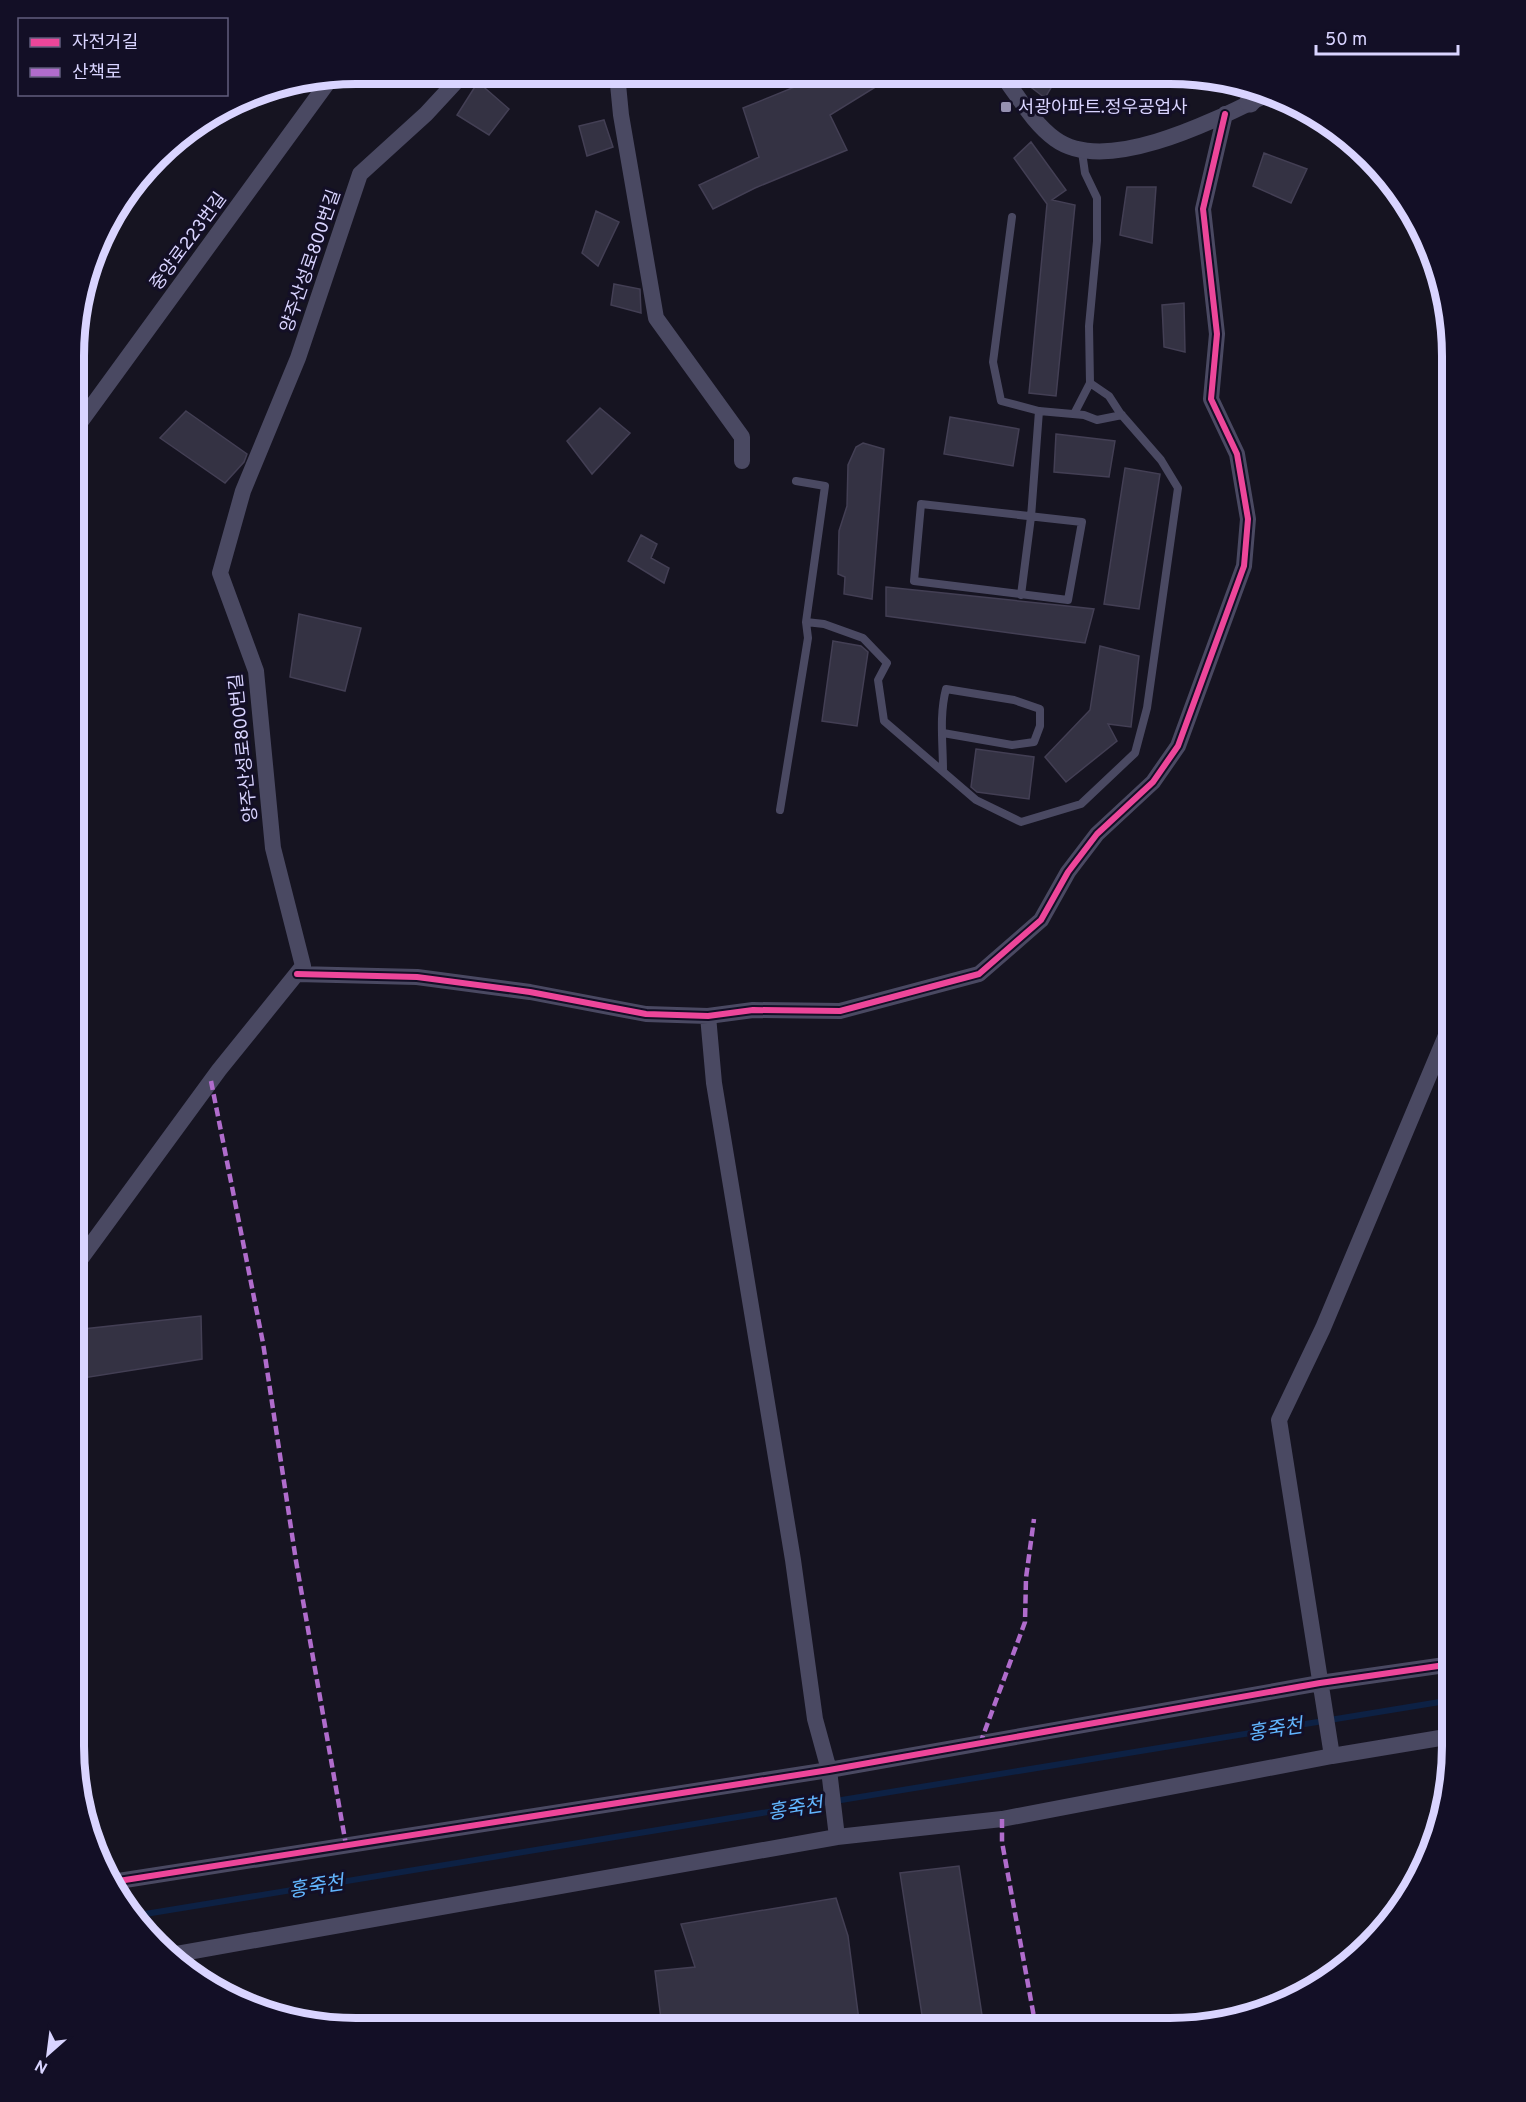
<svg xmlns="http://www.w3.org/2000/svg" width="1526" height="2102" viewBox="0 0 1526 2102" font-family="Overpass,'Noto Sans KR',sans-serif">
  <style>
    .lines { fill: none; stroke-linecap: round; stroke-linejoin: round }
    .stream { stroke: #0d2144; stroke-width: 6 }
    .building { fill: #343243; stroke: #433f54; stroke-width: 1.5 }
    .service { stroke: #4a4962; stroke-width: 8 }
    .minor { stroke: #4a4962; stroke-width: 16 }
    .tertiary { stroke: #4a4962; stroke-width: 21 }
    .quiet { stroke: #b06ccc; stroke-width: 4.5; stroke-dasharray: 9 4.5; stroke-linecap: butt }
    .cycleway-casing { stroke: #130f26; stroke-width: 10 }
    .cycleway { stroke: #ed469a; stroke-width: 6 }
    .poi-dot { fill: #9591b1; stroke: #130f26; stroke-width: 2 }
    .labels { text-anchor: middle; stroke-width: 6; stroke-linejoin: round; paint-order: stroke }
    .poi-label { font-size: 18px; fill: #d9d4ff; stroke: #130f26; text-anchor: start }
    .street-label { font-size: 18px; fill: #d9d4ff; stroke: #130f26 }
    .water-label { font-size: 20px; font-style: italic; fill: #62b6ff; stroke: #130f26 }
    .rim { fill: none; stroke: #d9d4ff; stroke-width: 8 }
  </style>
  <rect width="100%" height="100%" fill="#161421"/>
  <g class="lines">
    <!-- stream -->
    <path class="stream" d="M139,1915l1313,-215"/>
  </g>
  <!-- building -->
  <path class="building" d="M824,75h71l-65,40 17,35 -92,38 -42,21 -14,-24 60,-28 -16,-49z
    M1015,75h28l15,1 -13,22z
    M478,82l31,27 -20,26 -32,-20z
    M604,120l9,27 -26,9 -8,-30z
    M1031,142l35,48 -14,10 23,5 -19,191 -27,-3 18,-189 -33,-46z
    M1264,153l43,16 -16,34 -38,-17z
    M1127,187h29l-4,56 -32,-8z
    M596,211l23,11 -21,44 -16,-13z
    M614,284l26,5 1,24 -30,-8z
    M1184,303l1,49 -21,-5 -2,-42z
    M600,408l30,25 -38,41 -25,-33z
    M186,411l61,43 -3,8 -19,21 -65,-45z
    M950,417l69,12 -6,37 -69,-12z
    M1056,434l59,7 -6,36 -55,-5z
    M863,443l21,6 -12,150 -28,-5 1,-17 -7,-3 1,-43 8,-25 1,-41 8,-18z
    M1125,468l35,6 -21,135 -35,-5z
    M641,535l16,9 -6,14 18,10 -5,15 -36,-22z
    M886,587l181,19 27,3 -9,34 -199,-27z
    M299,614l62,14 -16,63 -55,-14z
    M833,641l28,5 7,6 -11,74 -35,-5z
    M1100,646l39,10 -8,71 -23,-3 9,17 -51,41 -21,-25 45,-47z
    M976,749l58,8 -5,42 -52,-7 -6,-5z
    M201,1316l1,43 -125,20 -3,-49z
    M959,1866l25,162h-60l-24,-155z
    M836,1898l12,38 12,92 -198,-1 -7,-56 40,-4 -14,-43z"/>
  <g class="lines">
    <!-- service -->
    <path class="service" d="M1012,217l-19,145 8,39 38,10 45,4 13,5 25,-5
      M1074,414l16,-31
      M921,504l161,18 -14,78 -154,-19z
      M1021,595l10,-78 8,-106
      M806,622l18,2 39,14 24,25 -9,17 6,41 92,79 45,22 60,-18 54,-51 12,-45 31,-220 -17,-28 -41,-47 -11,-17 -19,-13 -1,-57 8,-85v-43l-12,-25 -3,-21
      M943,771c0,-28 -4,-55 3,-82l68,11 26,9v17l-6,16 -22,3 -69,-12
      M780,810l28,-172 -2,-16 19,-136 -29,-5"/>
    <!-- minor -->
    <path class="minor" d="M617,74l4,41 35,203 86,119v24
      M1002,75c17,22 30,47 53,64 52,38 164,-21 215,-46
      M76,428l255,-350
      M297,974l120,3 113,15 116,22 62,2 45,-6 87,1 139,-37 62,-54 27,-48 29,-38 56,-52 25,-36 66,-180 4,-47 -11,-65 -26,-55 6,-65 -14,-125 22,-95
      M708,1016l6,67 79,477 22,159 14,51 8,67
      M74,1268l145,-198 84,-104 -30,-118 -17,-177 -36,-98 23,-82 55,-133 62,-184 66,-60 37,-40
      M1332,1756l-53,-336 44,-92 129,-307
      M112,1882l717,-112 491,-87 132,-19
      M171,1955l666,-118 165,-18 330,-63 120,-20"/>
    <!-- tertiary -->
    <path class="tertiary" d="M1250,102l8,-13"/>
    <!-- quiet -->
    <path class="quiet" d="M211,1081l52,262 33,218 50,284
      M980,1744l45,-122 1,-44 8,-59
      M1002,1819v23l34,186"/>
    <!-- cycleway casing -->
    <g class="cycleway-casing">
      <path id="cycleway" d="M297,974l120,3 113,15 116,22 62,2 45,-6 87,1 139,-37 62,-54 27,-48 29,-38 56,-52 25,-36 66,-180 4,-47 -11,-65 -26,-55 6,-65 -14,-125 22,-95
        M112,1882l717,-112 491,-87 132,-19"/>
    </g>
    <!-- cycleway -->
    <use href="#cycleway" class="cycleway"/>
  </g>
  <!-- markers -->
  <rect class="poi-dot" x="1000" y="101" width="12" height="12" rx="3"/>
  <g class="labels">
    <!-- poi labels -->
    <g class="poi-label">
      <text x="1018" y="113">서광아파트.정우공업사</text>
    </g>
    <!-- street labels -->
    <g class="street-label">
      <text transform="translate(188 241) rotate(-54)" y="6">중앙로223번길</text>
      <text transform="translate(310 261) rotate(-71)" y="6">양주산성로800번길</text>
      <text transform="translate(243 748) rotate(-96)" y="6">양주산성로800번길</text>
    </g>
    <!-- water labels -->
    <g class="water-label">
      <text transform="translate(1275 1729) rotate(-9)" y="7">홍죽천</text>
      <text transform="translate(795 1808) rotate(-9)" y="7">홍죽천</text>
      <text transform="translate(316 1886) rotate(-9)" y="7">홍죽천</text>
    </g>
  </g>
  <!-- crop -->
  <path d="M0 0H1526V2102H0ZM356 84H1170A272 272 0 0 1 1442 356V1746A272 272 0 0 1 1170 2018H356A272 272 0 0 1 84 1746V356A272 272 0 0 1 356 84Z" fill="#130f26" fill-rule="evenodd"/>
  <path class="rim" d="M356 84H1170A272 272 0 0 1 1442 356V1746A272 272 0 0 1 1170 2018H356A272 272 0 0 1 84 1746V356A272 272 0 0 1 356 84Z"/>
  <!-- legend -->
  <rect x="18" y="18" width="210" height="78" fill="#130f26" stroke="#625e7d" stroke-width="1.5"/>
  <rect x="30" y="38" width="30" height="9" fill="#ed469a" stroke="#625e7d" stroke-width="1.5"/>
  <text x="72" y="48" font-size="18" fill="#d9d4ff">자전거길</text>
  <rect x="30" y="68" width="30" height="9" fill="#b06ccc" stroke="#625e7d" stroke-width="1.5"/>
  <text x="72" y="78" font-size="18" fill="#d9d4ff">산책로</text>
  <!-- north arrow -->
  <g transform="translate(48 2054) rotate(208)" stroke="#130f26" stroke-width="4.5" paint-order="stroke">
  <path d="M0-4.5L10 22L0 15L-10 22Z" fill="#d9d4ff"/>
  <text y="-9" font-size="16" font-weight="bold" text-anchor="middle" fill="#d9d4ff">N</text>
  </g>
  <!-- scale -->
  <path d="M1316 45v9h142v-9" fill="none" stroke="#d9d4ff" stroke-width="3"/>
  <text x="1325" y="45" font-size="18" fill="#d9d4ff" stroke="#130f26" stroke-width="4.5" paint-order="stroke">50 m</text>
</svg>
